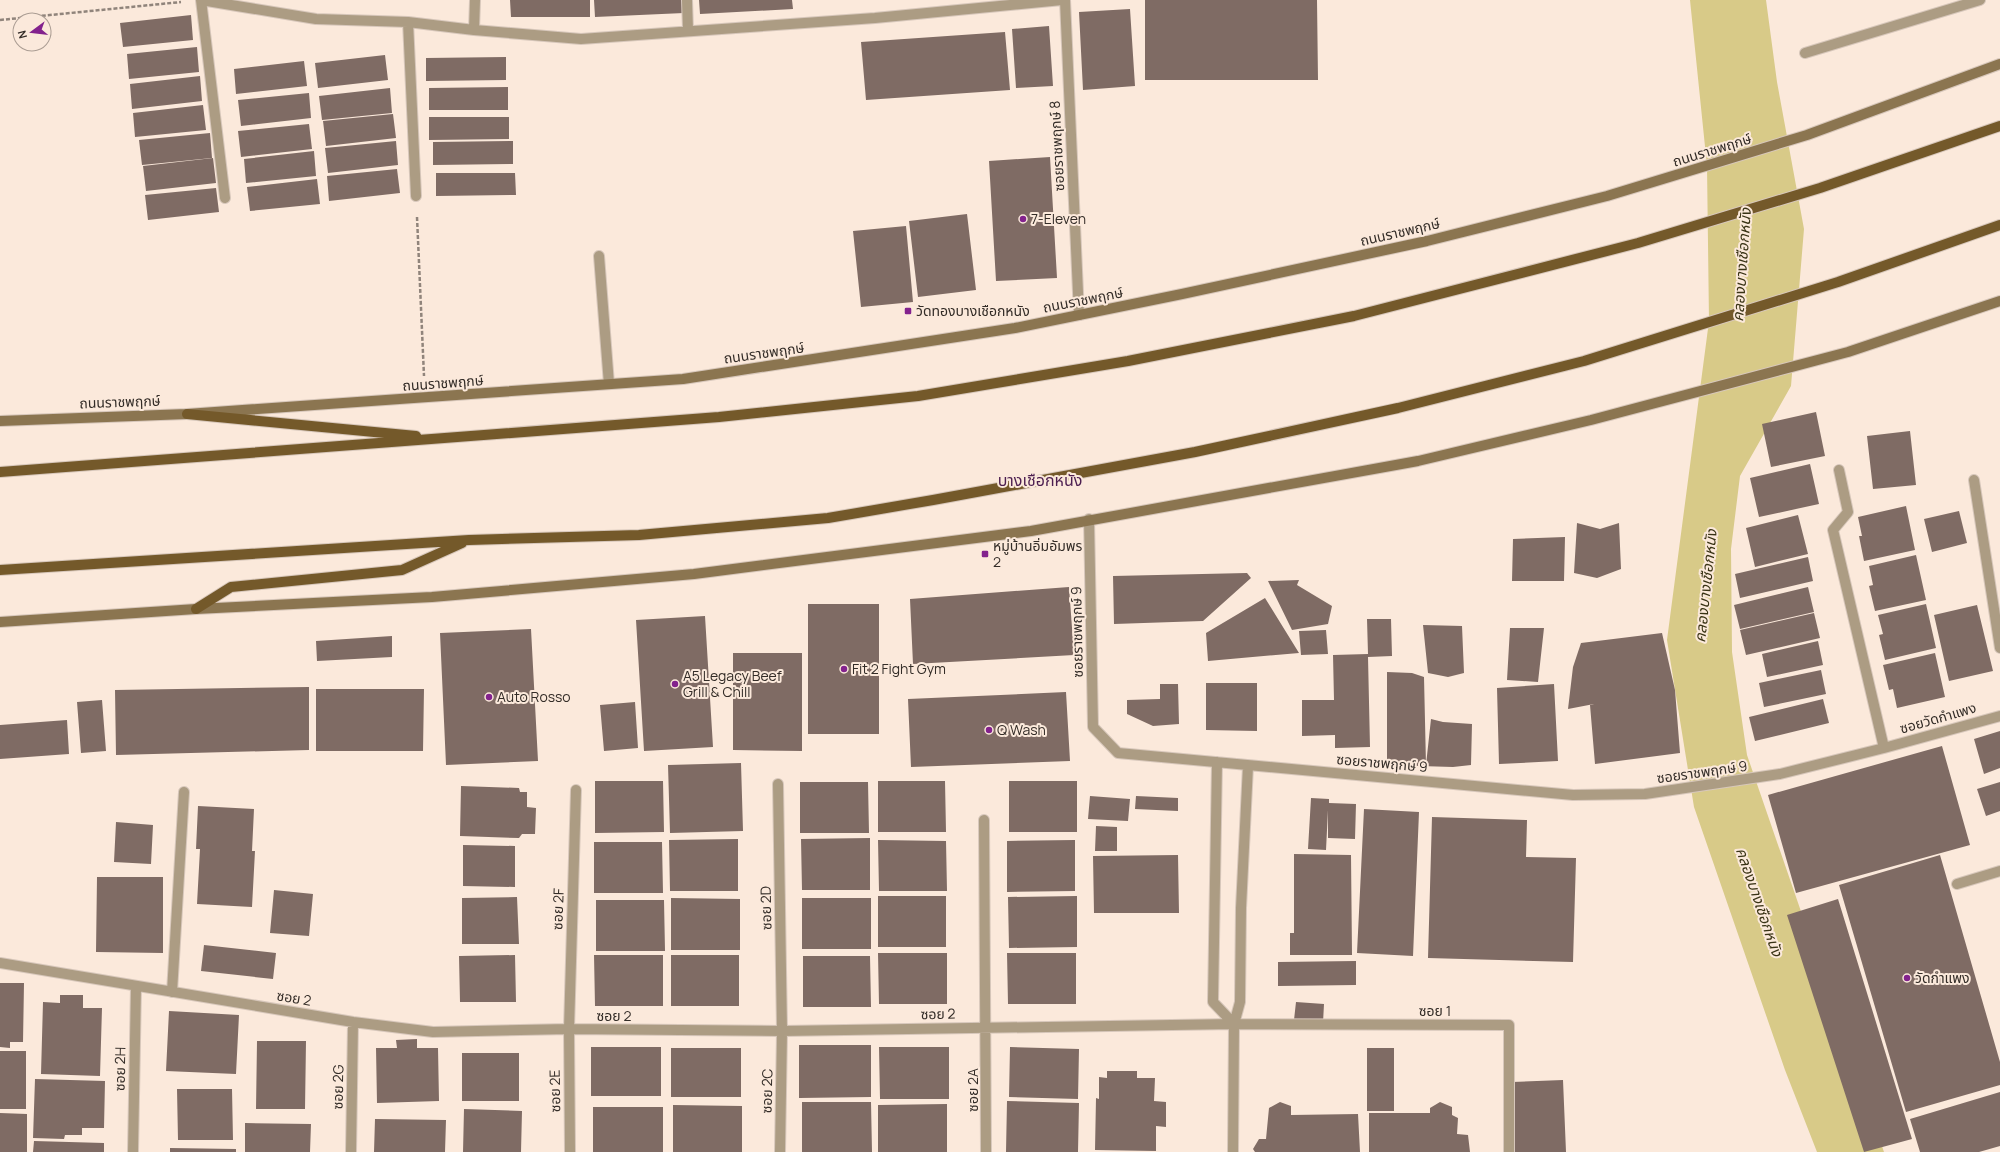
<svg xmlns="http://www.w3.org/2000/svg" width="2000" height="1152" viewBox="0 0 2000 1152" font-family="Manrope,'Noto Sans Thai',sans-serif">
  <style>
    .water { fill: #d8ca88 }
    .building { fill: #7f6b64 }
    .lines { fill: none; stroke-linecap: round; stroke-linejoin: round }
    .lane-casing { stroke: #d7c7bb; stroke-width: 12 }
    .street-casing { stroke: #d7c7bb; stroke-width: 12 }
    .secondary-casing { stroke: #d7c7bb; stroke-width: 12 }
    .primary-casing { stroke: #d7c7bb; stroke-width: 12 }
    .path { stroke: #90847b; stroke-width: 2.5; stroke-dasharray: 4 2; stroke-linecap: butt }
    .lane { stroke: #ac9c83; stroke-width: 10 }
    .street { stroke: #ac9c83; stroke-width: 10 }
    .secondary { stroke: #8b7550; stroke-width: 10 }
    .primary { stroke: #74592a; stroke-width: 10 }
    .poi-dot { fill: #83228d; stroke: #fbe9db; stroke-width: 1.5 }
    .labels { text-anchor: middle; stroke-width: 4; stroke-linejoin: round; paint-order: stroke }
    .street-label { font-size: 14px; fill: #332c27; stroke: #fbe9db }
    .poi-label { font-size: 14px; fill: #332c27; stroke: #fbe9db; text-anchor: start }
    .water-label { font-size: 15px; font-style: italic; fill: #393315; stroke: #fbe9db }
    .quarter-label { font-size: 16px; fill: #4c1e50; stroke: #fbe9db }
  </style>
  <rect width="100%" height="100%" fill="#fbe9db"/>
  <!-- water -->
  <path class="water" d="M1690,0h76l11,82 27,147 -13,157 -51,90 -9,73 1,103 15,103 137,397h-67l-32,-82 -91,-263 -27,-167 42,-319 -2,-155z"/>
  <!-- building -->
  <path class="building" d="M510,0h80v17h-79z
    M594,0h89l1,13 -89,4z
    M699,0h93l1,9 -93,5z
    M1145,0h172l1,80h-173z
    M1130,9l5,77 -52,4 -4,-78z
    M191,15l2,25 -70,7 -3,-24z
    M1049,26l4,60 -37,2 -4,-59z
    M1005,32l5,58 -144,10 -5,-58z
    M197,47l2,25 -70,7 -2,-25z
    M385,55l3,25 -70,8 -3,-25z
    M506,57v23l-80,1v-23z
    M304,61l3,25 -71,8 -2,-25z
    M200,76l2,25 -70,8 -2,-25z
    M508,87v23h-79v-22z
    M390,88l2,25 -70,7 -3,-24z
    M309,93l2,25 -70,8 -3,-26z
    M203,105l3,25 -71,7 -2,-24z
    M393,114l3,24 -70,8 -3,-25z
    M429,117h80v22l-80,1z
    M309,124l3,25 -71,8 -3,-26z
    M210,133l2,25 -70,7 -3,-25z
    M396,141l2,24 -70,8 -3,-25z
    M513,141v23l-80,1v-23z
    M314,151l2,25 -70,7 -2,-24z
    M1050,157l7,121 -61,3 -7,-120z
    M213,158l3,25 -70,8 -3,-25z
    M397,169l3,24 -71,8 -2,-25z
    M436,173h79l1,22 -80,1z
    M317,179l3,25 -70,7 -3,-24z
    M216,188l3,24 -71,8 -3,-25z
    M967,214l9,76 -58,7 -9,-76z
    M906,226l7,76 -52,5 -8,-76z
    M1816,412l9,44 -54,11 -9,-43z
    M1910,431l6,54 -43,4 -6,-53z
    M1810,464l9,40 -60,13 -9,-39z
    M1906,506l9,44 -51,11 -5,-25h3l-4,-19z
    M1959,511l8,32 -35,9 -8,-33z
    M1798,515l10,39 -53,13 -9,-39z
    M1577,523l23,6 19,-6 2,46 -24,9 -23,-5z
    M1565,537l-1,44h-52l1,-42z
    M1916,555l10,45 -51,11 -6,-25 4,-1 -4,-19z
    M1808,557l5,24 -73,17 -5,-24z
    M1247,573l4,5 -48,43 -89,3 -1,-48z
    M1299,580l-2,5 35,21 -4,18 -36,6 -24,-49z
    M1069,587l5,68 -161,9 -3,-65z
    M1808,587l6,25 -74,17 -6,-24z
    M1265,598l34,55 -91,8 -2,-28z
    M808,604h71v130h-71z
    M1926,604l10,44 -51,12 -6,-25 4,-1 -5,-19z
    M1977,605l16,66 -44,10 -15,-66z
    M1814,613l6,25 -74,17 -6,-25z
    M705,616l8,131 -69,4 -8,-131z
    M1367,619h24l1,37 -24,1 2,90 -35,1v-13l-33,1v-36h32l-1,-45 35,-1z
    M1423,625l39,1 2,47 -16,4 -20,-4z
    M1510,628h34l-6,54 -31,-2z
    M531,629l7,132 -92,4 -6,-132z
    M1326,630l2,24 -27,1 -2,-24z
    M1662,633l13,57 5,63 -85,11 -5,-59 4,-1 -26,5 5,-42 8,-24z
    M392,636v21l-75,4 -1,-20z
    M1818,641l5,24 -56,12 -5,-23z
    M733,653h69v98l-69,-1z
    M1935,653l10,44 -48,11 -4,-19 -4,1 -6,-25z
    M1821,670l5,24 -62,13 -5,-24z
    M1387,672l25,1 12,4 2,88 5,-46 12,3 29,2 -1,41 -18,2 -66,-2z
    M1206,683h51v48l-51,-1z
    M1160,684h18l1,40 -26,2 -26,-12v-14l33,-1z
    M1554,684l4,77 -59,3 -2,-76z
    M309,687v63l-193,5 -1,-65z
    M316,689h108l-1,62h-107z
    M1066,692l4,69 -159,6 -3,-68z
    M1823,699l6,24 -74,18 -6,-24z
    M102,700l4,51 -25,2 -4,-51z
    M635,702l3,46 -34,3 -4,-46z
    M67,720l2,34 -69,5v-34z
    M2000,731v37l-16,6 -10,-35z
    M1942,746l28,99 -174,48 -28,-98z
    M741,763l2,68 -73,2 -2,-68z
    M595,781h68l1,51 -69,1z
    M878,781h67l1,51h-68z
    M1009,781h68v51h-68z
    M800,782h68l1,51h-69z
    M2000,782v29l-14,5 -9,-27z
    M461,786l58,2 1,4h7v15l9,1 -1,26h-13l-3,4 -59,-2z
    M1090,796l40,3 -2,22 -40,-2z
    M1136,796l42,2v13l-43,-2z
    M1311,798l18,1v4l27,1 -1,35 -27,-1v-28l-2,40 -18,-1z
    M198,806l56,3 -2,42h3l-3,56 -55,-3 3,-55h-4z
    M1364,809l55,3 -6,144 -56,-3z
    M1432,817l95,3 -1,37 50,1 -3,104 -145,-4z
    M116,822l37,3 -2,39 -37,-2z
    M1096,826l21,1v24h-22z
    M870,838v52h-68l-1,-51z
    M738,839v52h-68l-1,-51z
    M878,840l68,1 1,50h-68z
    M1075,840v51l-68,1v-51z
    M594,842h68l1,51h-69z
    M463,845l52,1v41l-52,-1z
    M1294,854l57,1 1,100h-62v-22h4z
    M1178,855l1,58h-85l-1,-57z
    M1940,855l60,207v23l-94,27 -67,-227z
    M97,877h66v76l-67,-1z
    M274,890l39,4 -4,42 -39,-3z
    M878,896h68v51h-68z
    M1077,896v51l-68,1 -1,-51z
    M517,897l2,47h-57v-46z
    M671,898l69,1v51h-69z
    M802,898h69v51h-69z
    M1838,899l74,240 -48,13 -77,-237z
    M596,900h68l1,51h-69z
    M204,945l72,8 -3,26 -72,-8z
    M878,953h69v51h-68z
    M1007,953h69v51h-68z
    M515,955l1,47h-56l-1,-46z
    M594,955h69v51h-68z
    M671,955h68v51h-68z
    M803,956h67l1,51h-68z
    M1356,961v24l-78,1v-24z
    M0,983h24l-1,59h-13v6l-10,-1z
    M60,995h23v13h19l-2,68 -59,-2 2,-72 17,1z
    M1296,1002l28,2 -1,19 -29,-3z
    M169,1011l70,4 -3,59 -70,-3z
    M417,1039v9h21l1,53 -62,2 -1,-55h21l-1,-8z
    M257,1041h49l-1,68h-49z
    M799,1045h72v52l-72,1z
    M591,1047h70v49h-70z
    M879,1047h70v52h-69z
    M1010,1047l69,2 -1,50 -69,-2z
    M671,1048h70v49h-70z
    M1367,1048h27v63h-27z
    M0,1051h26v58h-26z
    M462,1053h57v48h-57z
    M1107,1071h30v7h18l-1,23 12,1v25l-10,-1v25l-61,-1 1,-52 3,1v-22l8,1z
    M35,1079l70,2 -1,47h-22v7h-17l-1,4 -31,-1z
    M1563,1080l3,72h-51l-3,-70z
    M177,1089h55l1,51h-55z
    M2000,1092v54l-21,6h-59l-10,-33z
    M1007,1101l72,2 -1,49h-72z
    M802,1102h69l1,50h-70z
    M1280,1102l11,4v9l67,-1 2,38h-105l-2,-3 6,-10h7l3,-31z
    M1440,1102l12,5v8l6,3 -1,16 11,1 2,17h-101v-39h61v-5z
    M947,1104v48h-69v-47z
    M673,1105l69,1v46h-69z
    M593,1107h70v45h-70z
    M464,1109l58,2 -1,41h-58z
    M0,1113l27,1v38h-27z
    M375,1119l71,1 -1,32h-71z
    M245,1123l66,1 -1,28h-65z
    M34,1141l70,2v9h-71z
    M170,1148l66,1v3h-66z"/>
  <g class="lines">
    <!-- lane casing -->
    <g class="lane-casing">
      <path id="lane" d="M1805,53l175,-53
        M1974,480l26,168
        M1957,884l43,-13"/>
    </g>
    <!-- street casing -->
    <g class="street-casing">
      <path id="street" d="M687,0l1,30
        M1065,0l14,315
        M408,22l8,174
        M474,30l1,-30
        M225,198l-24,-198 115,19 92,3 66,8 107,9 294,-21 187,-18
        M599,256l10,128
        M1839,470l9,42 -15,18 51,218
        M1089,519l4,208 25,26 455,42 72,-1 135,-20 104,-26 116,-32
        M1217,762l-4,240 21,22
        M778,784l4,247 -2,121
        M984,820l2,332
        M0,963l353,59 80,10 136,-3 213,2 452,-7 275,1v127
        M172,992l12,-200
        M133,1152l3,-166
        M351,1152l2,-130
        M570,1152l-1,-123 7,-239
        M1233,1152l1,-128 6,-22 1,-94 7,-142"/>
    </g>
    <!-- secondary casing -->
    <g class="secondary-casing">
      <path id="secondary" d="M0,421l187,-7 496,-35 332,-51 167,-34 245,-53 180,-45 200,-61 193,-71
        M0,622l196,-13 236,-12 262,-23 337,-43 387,-70 173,-41 257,-68 152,-51"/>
    </g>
    <!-- primary casing -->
    <g class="primary-casing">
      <path id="primary" d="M187,414l229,22
        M0,472l719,-55 199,-21 210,-35 226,-45 284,-73 182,-55 180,-62
        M0,570l469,-30 170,-5 189,-17 105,-18 262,-48 203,-44 186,-47 254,-79 162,-57
        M196,609l35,-22 171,-17 60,-27"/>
    </g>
    <!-- path -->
    <path class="path" d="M0,20l181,-18
      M417,217l7,159"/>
    <!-- lane -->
    <use href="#lane" class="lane"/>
    <!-- street -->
    <use href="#street" class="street"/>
    <!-- secondary -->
    <use href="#secondary" class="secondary"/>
    <!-- primary -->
    <use href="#primary" class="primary"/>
  </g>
  <!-- markers -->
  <g class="poi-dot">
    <circle cx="1023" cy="219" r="4"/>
    <rect x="904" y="307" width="8" height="8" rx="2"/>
    <rect x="981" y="550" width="8" height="8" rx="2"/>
    <circle cx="844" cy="669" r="4"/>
    <circle cx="675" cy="684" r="4"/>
    <circle cx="489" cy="697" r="4"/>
    <circle cx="989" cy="730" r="4"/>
    <circle cx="1907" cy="978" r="4"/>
  </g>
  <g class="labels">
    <!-- street labels -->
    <g class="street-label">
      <text transform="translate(1057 146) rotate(-93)" y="5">ซอยราชพฤกษ์ 8</text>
      <text transform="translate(1712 150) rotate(-17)" y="5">ถนนราชพฤกษ์</text>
      <text transform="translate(1400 232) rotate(-13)" y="5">ถนนราชพฤกษ์</text>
      <text transform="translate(1083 300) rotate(-11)" y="5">ถนนราชพฤกษ์</text>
      <text transform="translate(764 353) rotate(-8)" y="5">ถนนราชพฤกษ์</text>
      <text transform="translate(443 383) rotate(-4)" y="5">ถนนราชพฤกษ์</text>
      <text transform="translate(120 402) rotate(-2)" y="5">ถนนราชพฤกษ์</text>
      <text transform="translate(1077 632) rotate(-91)" y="5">ซอยราชพฤกษ์ 9</text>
      <text transform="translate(1938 718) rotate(-16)" y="5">ซอยวัดกำแพง</text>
      <text transform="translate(1382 763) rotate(5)" y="5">ซอยราชพฤกษ์ 9</text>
      <text transform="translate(1702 772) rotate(-8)" y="5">ซอยราชพฤกษ์ 9</text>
      <text transform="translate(766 908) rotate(-91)" y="5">ซอย 2D</text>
      <text transform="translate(558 909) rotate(-88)" y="5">ซอย 2F</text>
      <text transform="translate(294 998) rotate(9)" y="5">ซอย 2</text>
      <text x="1435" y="1016">ซอย 1</text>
      <text transform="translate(938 1014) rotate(-1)" y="5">ซอย 2</text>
      <text x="614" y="1021">ซอย 2</text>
      <text transform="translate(120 1069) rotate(-89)" y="5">ซอย 2H</text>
      <text transform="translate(338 1087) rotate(-89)" y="5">ซอย 2G</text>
      <text transform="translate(973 1090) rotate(-90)" y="5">ซอย 2A</text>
      <text transform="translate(555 1091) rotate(-91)" y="5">ซอย 2E</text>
      <text transform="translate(767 1091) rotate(-89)" y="5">ซอย 2C</text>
    </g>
    <!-- poi labels -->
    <g class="poi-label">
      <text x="1031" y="224">7-Eleven</text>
      <text x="916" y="316">วัดทองบางเชือกหนัง</text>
      <text x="993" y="551">หมู่บ้านอิ่มอัมพร<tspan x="993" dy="16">2</tspan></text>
      <text x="852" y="674">Fit 2 Fight Gym</text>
      <text x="683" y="681">A5 Legacy Beef<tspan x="683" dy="16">Grill &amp; Chill</tspan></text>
      <text x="497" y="702">Auto Rosso</text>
      <text x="997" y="735">Q Wash</text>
      <text x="1915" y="983">วัดกำแพง</text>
    </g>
    <!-- water labels -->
    <g class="water-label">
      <text transform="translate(1742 265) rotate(-86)" y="5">คลองบางเชือกหนัง</text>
      <text transform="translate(1706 586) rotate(-84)" y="5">คลองบางเชือกหนัง</text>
      <text transform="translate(1759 902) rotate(71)" y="5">คลองบางเชือกหนัง</text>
    </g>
    <!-- quarter labels -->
    <g class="quarter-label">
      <text x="1040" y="486">บางเชือกหนัง</text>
    </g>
  </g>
  <!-- north arrow -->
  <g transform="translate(32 32) rotate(255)"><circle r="19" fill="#fbe9db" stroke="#ab9d93"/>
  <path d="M0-3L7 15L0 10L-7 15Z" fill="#83228d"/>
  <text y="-6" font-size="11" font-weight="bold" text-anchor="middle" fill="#332c27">N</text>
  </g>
</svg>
